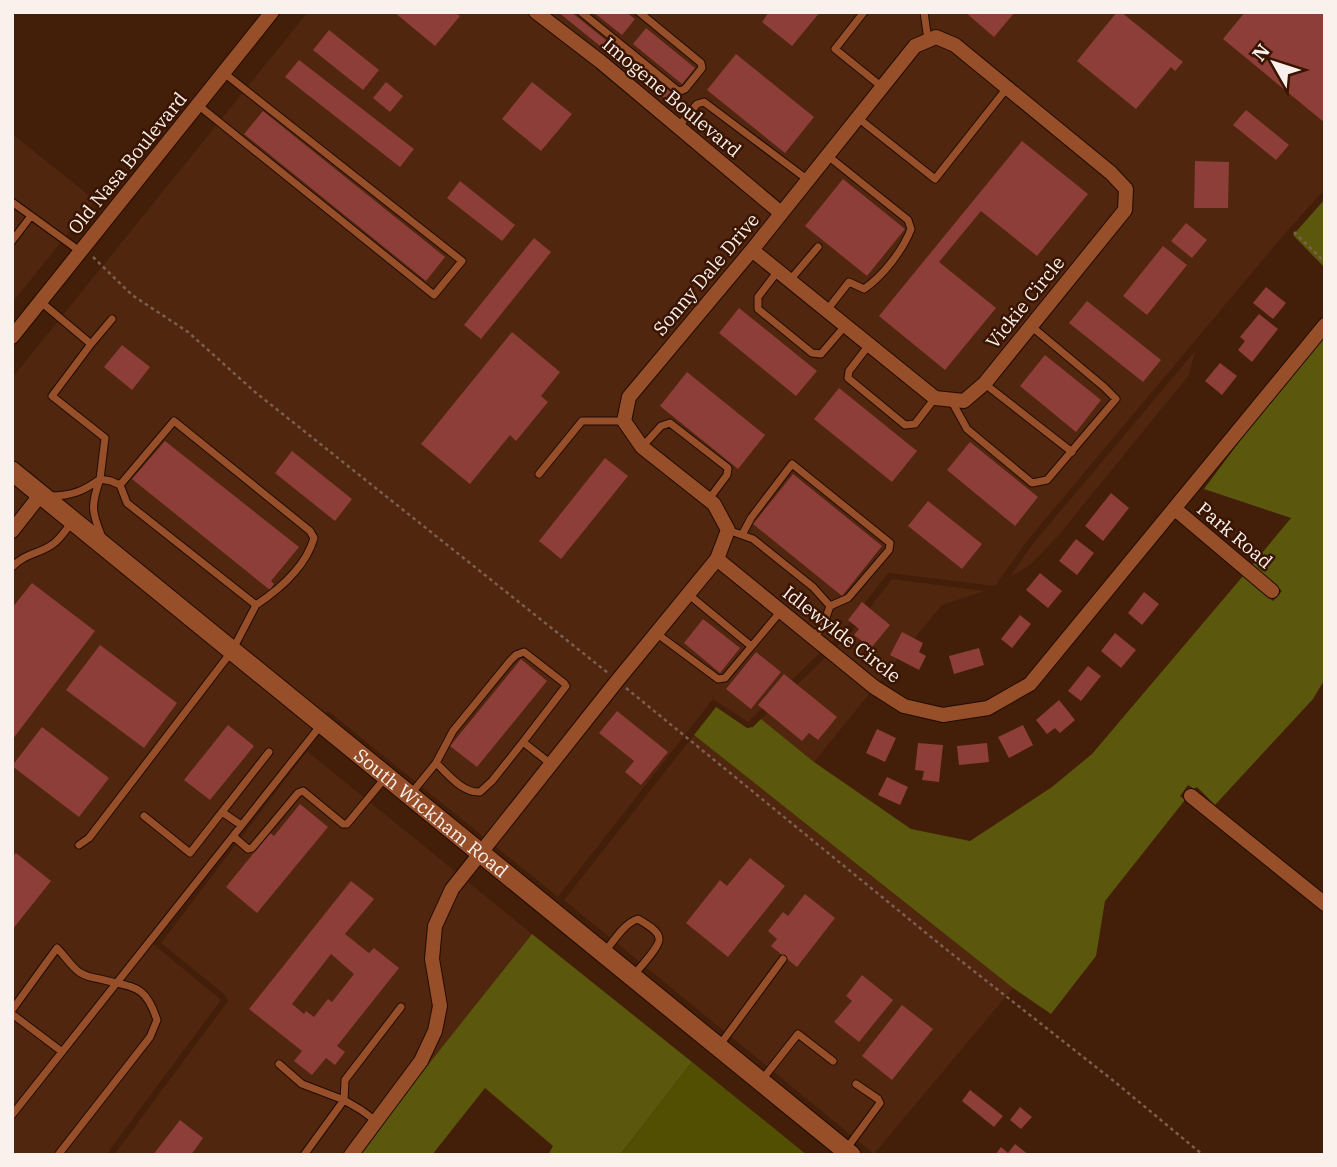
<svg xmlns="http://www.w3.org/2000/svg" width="1337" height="1167" viewBox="0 0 1337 1167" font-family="'IBM Plex Serif',serif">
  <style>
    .built { fill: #50260f }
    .green { fill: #524f03 }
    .forest { fill: #5b570c }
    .building { fill: #8d3e38; fill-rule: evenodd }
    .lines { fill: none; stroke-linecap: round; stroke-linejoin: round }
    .lane-casing { stroke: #210b02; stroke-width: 9 }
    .street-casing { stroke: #210b02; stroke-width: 16 }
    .secondary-casing { stroke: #210b02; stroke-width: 21 }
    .path { stroke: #7c5f50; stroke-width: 2.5; stroke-dasharray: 3.5 3.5; stroke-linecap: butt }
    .lane { stroke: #974f2a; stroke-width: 7 }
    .street { stroke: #974f2a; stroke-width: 14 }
    .secondary { stroke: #974f2a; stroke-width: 19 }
    .labels { text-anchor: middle; stroke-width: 5; stroke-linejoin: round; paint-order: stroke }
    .street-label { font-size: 19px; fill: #faf1ed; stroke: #381401 }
  </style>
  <rect width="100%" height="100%" fill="#431e09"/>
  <!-- built -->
  <path class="built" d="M308,12h1017v177l-43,48 -255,304 -32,45 -107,-13 -43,56 -97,93 -35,-23 -155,198 -230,-186 -176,232 69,57 -115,155h-94v-777z
    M12,134l83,66 -83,103z
    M1195,351l-6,24 -131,161 -28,29 -20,12 22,-32z
    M892,579l92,12 -42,14 -63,77 -43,-35 14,-13z
    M826,657l44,36 -56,69 -53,-43z
    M694,735l319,253 -139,166 -310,-254z
    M307,751l225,183 -124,156 -47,65h-247l114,-154 -3,-6 -64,-52z"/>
  <!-- green -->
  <path class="green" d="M692,1062l115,93h-187z"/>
  <!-- forest -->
  <path class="forest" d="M1325,199v69l-32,-33z
    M1325,337v342l-12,20 -98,106 -18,-18 -3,2 -6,-4 -8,11 5,4 -80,101 -9,55 -45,58 -38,-26 -319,-253 22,-28 31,21 6,-1 8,-8 53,43 97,67 59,12 82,-54 40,-33 151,-178 30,25 9,-10 -30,-26 39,-47 -87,-29 38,-51z
    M532,934l160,128 -72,93h-72l5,-9 -68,-58 -53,67h-71l47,-65z"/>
  <!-- building -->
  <path class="building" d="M394,12h61l5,4 -25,30z
    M558,12h13l102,82 -5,7z
    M593,12h33l9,7 -13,16z
    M769,12h51l-28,34 -30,-24z
    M965,12h50l-21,25z
    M1117,12h4l62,50 -8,9 -4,-4 -35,42 -59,-48z
    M1245,12h80v111l-102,-84z
    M646,28l49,40 -13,16 -49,-40z
    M329,30l50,40 -16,20 -50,-40z
    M736,54l78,63 -29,36 -78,-63z
    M299,60l115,89 -14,18 -115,-90z
    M386,82l17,14 -13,16 -17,-14z
    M532,82l40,32 -31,37 -39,-32z
    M1246,110l43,35 -13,15 -43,-35z
    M263,111l182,146 -19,24 -182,-147z
    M1022,141l66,53 -51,62 -56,-45 -42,51 57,46 -51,62 -66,-54z
    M1195,161l34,1 -1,46h-34z
    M843,179l62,50 -38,47 -62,-50z
    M460,181l55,44 -13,16 -55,-43z
    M1186,223l21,17 -15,18 -21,-17z
    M534,238l17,14 -70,87 -17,-14z
    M1163,246l24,19 -40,50 -24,-19z
    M1266,287l20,16 -13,16 -20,-16z
    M1087,301l74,59 -18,22 -74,-59z
    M739,308l78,63 -21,25 -77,-63z
    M1259,314l19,15 -26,33 -14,-12 7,-9 -5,-4z
    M512,332l48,40 -19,24 7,6 -32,39 -6,-6 -40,49 -49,-40z
    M122,345l28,22 -18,23 -28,-23z
    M1045,355l56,45 -25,32 -56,-46z
    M1220,363l17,13 -15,19 -17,-14z
    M687,372l78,63 -27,34 -78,-63z
    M839,388l78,63 -25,31 -78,-63z
    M165,441l134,106 -28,34 3,3 -4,6 -138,-111z
    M970,442l68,55 -23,29 -68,-56z
    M292,451l60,48 -17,22 -60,-48z
    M605,458l23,18 -67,83 -22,-18z
    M793,474l89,72 -40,50 -89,-72z
    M1111,493l18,15 -26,33 -18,-15z
    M928,501l54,43 -20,25 -54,-43z
    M1076,539l18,14 -17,22 -18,-14z
    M1040,573l22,18 -14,17 -22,-18z
    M32,583l63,48 -83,109v-132z
    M1144,592l15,12 -17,21 -14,-12z
    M862,602l28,23 -19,23 -17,-13 5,-6 -11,-9z
    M1020,615l11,9 -19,24 -11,-9z
    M703,619l37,29 -20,25 -36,-30z
    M902,632l21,11 -4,9 7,4 -7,14 -29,-15z
    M1115,633l21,17 -15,18 -20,-17z
    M100,645l77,58 -33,45 -78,-58z
    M979,648l5,17 -30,9 -5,-18z
    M756,652l25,20 -30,37 -25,-20z
    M521,659l26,22 -70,86 -27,-21z
    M1088,666l13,10 -20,25 -13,-10z
    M784,674l53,43 -19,23 -9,-7 -7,8 -44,-36z
    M1059,700l16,20 -15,13 -5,-5 -8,6 -11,-14z
    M617,711l51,41 -27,33 -16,-13 9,-11 -35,-28z
    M228,725l26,21 -44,54 -26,-20z
    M1023,725l10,20 -24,13 -11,-21z
    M42,727l67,51 -30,39 -67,-51z
    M877,729l19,9 -11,24 -19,-9z
    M918,743l25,2 -4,37 -17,-2 2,-9 -9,-1z
    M987,743l2,19 -30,3 -2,-19z
    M887,777l21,10 -8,18 -22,-10z
    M300,804l28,23 -71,86 -31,-26 44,-54 4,3z
    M16,853l35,28 -39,49v-73z
    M750,858l35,28 -57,71 -42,-34 34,-43 7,6z
    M351,881l23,18 -29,35 24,19 5,-5 25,20 -62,78 8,6 -10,13 -9,-7 -14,17 -18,-14 8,-10 -53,-42zM331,954l23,20 -22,28 -4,-3 -14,18 -8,-6 -2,3 -12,-10z
    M805,894l30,24 -38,49 -26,-21 6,-7 -9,-8 15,-19 5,4z
    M862,975l31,25 -34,42 -25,-20 18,-21 -6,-5z
    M902,1005l31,24 -41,51 -30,-24z
    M970,1090l33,26 -9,11 -32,-26z
    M1020,1107l12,10 -11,12 -11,-9z
    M180,1120l23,18 -12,17h-38z
    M1015,1144l14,11h-34l6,-8 7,6z"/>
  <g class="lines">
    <!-- lane casing -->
    <g class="lane-casing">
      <path id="lane" d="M581,12l96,78 3,1 5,-2 17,-21 -1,-5 -62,-51
        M864,12l-29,37 47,38
        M924,12l4,28
        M198,105l236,190 28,-34 -238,-188
        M858,118l77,61 72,-91
        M679,126l18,-22 7,-2 104,78
        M12,202l69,50
        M12,241l19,-25
        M778,271l-20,26v12l54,44 9,1 24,-28
        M790,280l28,-33
        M41,302l50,42 -39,52 53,42 -5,41 11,2 9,4
        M827,310l22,-28 15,7c19,-13 39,-39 47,-60l-3,-9 -80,-64
        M91,344l21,-25
        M869,345l-20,26 -1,7 57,47 10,-1 20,-26
        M985,384l87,68
        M951,400l16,29 65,54 15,-3 69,-81 -12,-12 -73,-61
        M642,447l19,-21 9,-3 58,45 -1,7 -18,24
        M539,474l43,-53h42
        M51,496c20,0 33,-5 49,-17 -9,26 -9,32 2,58
        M728,530l25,9 60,48 17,19 -7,20 -10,12
        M742,535l9,-17 41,-54 98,79 -1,7 -41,48 -18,8
        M12,567c13,-14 28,-13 41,-23 7,-5 13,-14 19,-22
        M688,594l63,52
        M656,633l62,46 7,-1 56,-67
        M436,763l17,-32 57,-70 6,-6 8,-3 40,31 2,3 -43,56
        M410,795l26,-32c12,11 26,30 44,29l12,-11 31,-39 28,22
        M144,816l46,37 32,-41
        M241,825l-19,-13 47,-60
        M233,836l15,13 4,-1 46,-55 5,-2 40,33h4l38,-46
        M79,845l10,-7 143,-187 24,-46 -129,-102 -7,-18 54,-64 136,110 4,7c-8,28 -34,51 -58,67
        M604,953c9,-11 20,-30 34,-34 6,4 20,11 21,19 2,8 -20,30 -25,37
        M12,1010l45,-62c7,7 14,18 22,24 6,4 14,6 21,7 33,9 45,4 57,41l-7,17 -92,118
        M12,1014l49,37
        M719,1046l64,-87
        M279,1064l23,20 42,16 17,10 15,11
        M761,1081l37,-47 35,27
        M12,1115l309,-390
        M847,1148l33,-45 -2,-4 -22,-15
        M304,1155l40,-55 1,-20 56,-73"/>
    </g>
    <!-- street casing -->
    <g class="street-casing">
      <path id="street" d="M536,12l65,50 180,151
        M12,337l260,-325
        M1175,509l97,82
        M12,531l29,-37
        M717,559l157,128 30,19 39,9 45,-7 42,-24 295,-359
        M1191,796l134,108
        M351,1155l70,-94 14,-30 5,-25 -8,-47 3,-33 17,-37 165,-208 100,-122 11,-29 -14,-26 -72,-57 -18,-26 5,-24 123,-147 163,-204 21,-9 19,8 156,128 15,16 -1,21 -140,173 -21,18 -29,-3 -183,-148"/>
    </g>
    <!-- secondary casing -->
    <g class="secondary-casing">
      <g id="secondary">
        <path id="s1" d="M12,471l839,684"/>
      </g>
    </g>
    <!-- path -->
    <path class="path" d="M1294,232l31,30
      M93,257l39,38 56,37 67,60 353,281
      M626,688l316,258 173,136 88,73"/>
    <!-- lane -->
    <use href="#lane" class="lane"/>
    <!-- street -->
    <use href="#street" class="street"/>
    <!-- secondary -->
    <use href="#secondary" class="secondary"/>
  </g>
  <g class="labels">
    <!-- street labels -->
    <g class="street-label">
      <text transform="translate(672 97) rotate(40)" y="7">Imogene Boulevard</text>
      <text transform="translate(127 163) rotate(-51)" y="7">Old Nasa Boulevard</text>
      <text transform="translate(706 274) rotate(-50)" y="7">Sonny Dale Drive</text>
      <text transform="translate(1025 302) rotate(-51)" y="7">Vickie Circle</text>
      <text transform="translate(1235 535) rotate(40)" y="7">Park Road</text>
      <text transform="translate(842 634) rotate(38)" y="7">Idlewylde Circle</text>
      <text dy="7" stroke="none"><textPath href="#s1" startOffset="541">South Wickham Road</textPath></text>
    </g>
  </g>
  <!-- border -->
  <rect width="1337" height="1167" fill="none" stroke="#faf1ed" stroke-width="28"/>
  <!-- north arrow -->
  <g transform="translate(1274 63) rotate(309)" stroke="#381401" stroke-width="5" paint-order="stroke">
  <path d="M0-5L12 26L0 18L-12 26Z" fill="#faf1ed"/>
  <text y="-10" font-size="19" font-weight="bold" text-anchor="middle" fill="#faf1ed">N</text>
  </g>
</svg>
